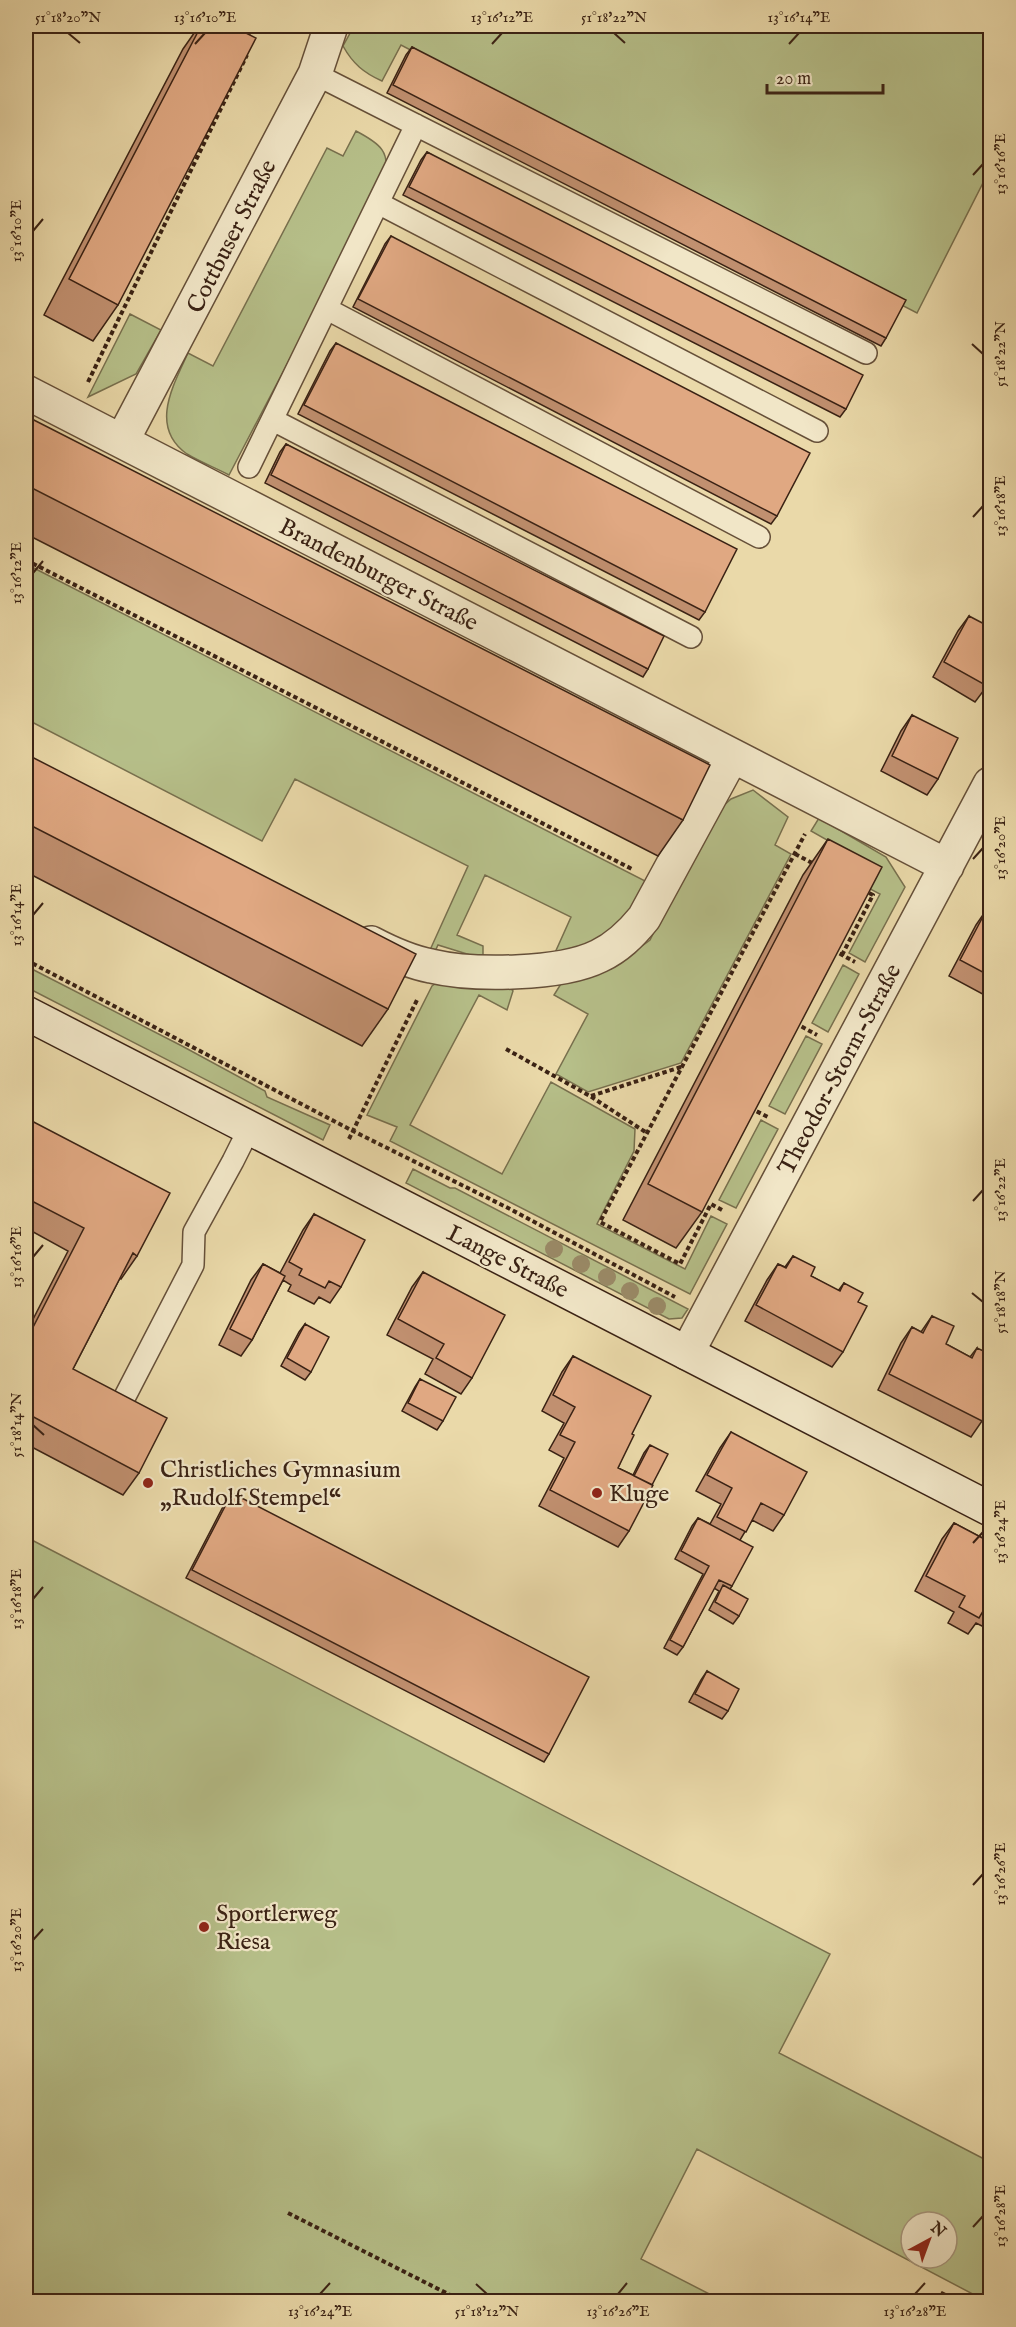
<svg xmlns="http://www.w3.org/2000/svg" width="1016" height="2327" viewBox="0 0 1016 2327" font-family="'IM FELL English',serif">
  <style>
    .green { fill: #b6bf89; stroke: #78704e; stroke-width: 1.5; fill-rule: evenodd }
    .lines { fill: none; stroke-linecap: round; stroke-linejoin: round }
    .lane-casing { stroke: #665039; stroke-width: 24 }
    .street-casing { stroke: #665039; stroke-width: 36 }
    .secondary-casing { stroke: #3a2214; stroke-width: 36 }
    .path { stroke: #3a2214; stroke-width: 4; stroke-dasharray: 4.5 3; stroke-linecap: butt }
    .lane { stroke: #f1e6c7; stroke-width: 21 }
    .street { stroke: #f1e6c7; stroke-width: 33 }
    .secondary { stroke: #f1e6c7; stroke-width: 33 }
    .tree { fill: #9a8a67 }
    .wall { fill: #c19070; stroke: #3a2214; stroke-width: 1.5 }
    .building { fill: #e0a882; stroke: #3a2214; stroke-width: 1.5 }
    .ticks { fill: none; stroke: #3a2214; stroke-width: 2 }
    .poi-dot { fill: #8f2418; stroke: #f1e6c7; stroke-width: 2 }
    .labels { text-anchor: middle; stroke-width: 4.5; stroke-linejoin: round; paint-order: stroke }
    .street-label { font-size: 24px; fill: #3a2214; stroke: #f1e6c7 }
    .poi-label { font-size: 24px; fill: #3a2214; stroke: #f1e6c7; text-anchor: start }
    .neatline { fill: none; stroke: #3a2214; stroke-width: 2 }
    .ticks-label { font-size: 15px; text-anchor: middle; fill: #3a2214 }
  </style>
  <rect width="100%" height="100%" fill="#ead9a9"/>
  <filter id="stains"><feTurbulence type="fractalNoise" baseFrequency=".00333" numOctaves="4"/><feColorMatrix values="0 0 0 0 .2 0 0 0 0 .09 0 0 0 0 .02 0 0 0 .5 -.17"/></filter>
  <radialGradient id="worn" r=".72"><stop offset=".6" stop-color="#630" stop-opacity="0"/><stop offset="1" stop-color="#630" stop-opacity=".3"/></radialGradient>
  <!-- green -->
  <path class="green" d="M354,26h636v143l-73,144 -516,-268 -19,36c-18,-8 -29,-17 -39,-35z
    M356,131c23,12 37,21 27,50l-154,294c-13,-7 -29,-13 -42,-21 -38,-27 -14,-68 1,-101l25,13 114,-218 16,8z
    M130,314l31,16 -25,44 -48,23z
    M26,564l625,320 -38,57 -59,14 17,-38 -86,-42 -28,60 26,11v13l-45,-14 -6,13 -2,-8 38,-84 -173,-87 -33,62 -236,-122z
    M753,790l35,27 -13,28 16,9 -110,209 -93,29 -32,-18 32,-60 -34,-19 10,-16 47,-10 39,-29 61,-123 20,-18z
    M819,818l67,39 19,30 -40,75 -16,-9 31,-59 -48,-25 11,-20 -32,-18z
    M843,965l16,9 -31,58 -16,-9z
    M26,966l156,80 83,45 2,6 63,28 -7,15 -297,-153z
    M441,980l66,3 6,8 -6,19 -28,-15 -69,130 92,49 49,-92 84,47 -1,22 -37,73 88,45 26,-53 16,8 -37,70 -300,-153 7,-14 -30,-12 65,-129z
    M806,1036l16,8 -37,70 -16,-8z
    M761,1120l17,9 -42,79 -17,-8z
    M413,1169l37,19h5l233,121 -6,9 -13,1 -263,-136z
    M26,1537l804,417 -51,99 211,109v139h-4l-289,-152 -56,110 82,42h-697zM911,2222h36v36h-36z"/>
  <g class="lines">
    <!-- lane casing -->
    <g class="lane-casing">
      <path id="lane" d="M315,74l551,279
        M378,203l439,228
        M327,309l432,228
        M273,420l418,217
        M249,467l167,-342
        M119,1408l74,-143 1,-33 39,-71 16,-32"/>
    </g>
    <!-- street casing -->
    <g class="street-casing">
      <path id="street" d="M26,392l921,474
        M122,441l193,-367 16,-48
        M371,943c19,10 39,19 60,23 42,10 130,9 168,-10 19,-9 32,-22 45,-38l88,-162
        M687,1353l303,-569"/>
    </g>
    <!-- secondary casing -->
    <g class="secondary-casing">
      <path id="secondary" d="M26,1013l964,496"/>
    </g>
    <!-- path -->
    <path class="path" d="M247,26l2,12
      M88,382l159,-327
      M26,560l606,309
      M795,854l21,11
      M833,950l22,12
      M842,955l31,-60 -8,-4
      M26,960l327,171 157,78 165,88
      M795,1023l22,12
      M506,1049l84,47 57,37
      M591,1096l90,-29
      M750,1108l20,10
      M349,1139l68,-139
      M722,1210l-11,-6 -31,60 -80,-42 205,-388
      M288,2213l176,89"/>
    <!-- lane -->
    <use href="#lane" class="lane"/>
    <!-- street -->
    <use href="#street" class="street"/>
    <!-- secondary -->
    <use href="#secondary" class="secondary"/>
  </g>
  <!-- trees -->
  <g class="tree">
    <circle cx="554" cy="1249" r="9"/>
    <circle cx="581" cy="1264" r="9"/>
    <circle cx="607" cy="1277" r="9"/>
    <circle cx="630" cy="1291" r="9"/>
    <circle cx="657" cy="1306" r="9"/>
  </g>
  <!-- wall -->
  <path class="wall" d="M199,26h33l-114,279 -25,36 -49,-26 139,-266z
    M412,47l474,291 -5,8 -494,-253 19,-38z
    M427,152l419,257 -6,8 -437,-222 18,-35z
    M391,236l386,280 -6,8 -418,-217 32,-63z
    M336,343l369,269 -6,8 -401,-206 32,-63z
    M26,416l657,404 -25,36 -632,-322z
    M286,444l362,225 -5,8 -378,-194 15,-31z
    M990,566v14l-6,-3z
    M969,616l18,70 -12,16 -42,-25 25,-46z
    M912,715l26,64 -11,16 -46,-24 20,-40z
    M26,754l362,255 -26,37 -336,-174z
    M828,839l-126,373 -26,36 -53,-28 180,-345z
    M987,909l3,2v87l-41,-22 27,-51z
    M26,1118l111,138 -16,23 -1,-1 -47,91 66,104 -16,22 -97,-51v-111l42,-82 -42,-23z
    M314,1214l27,73 -11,16 -11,-6 -5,7 -26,-13 3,-6 -8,-5 -31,60 -11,16 -22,-11 32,-65 12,-16 17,9 23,-43z
    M793,1256l18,20 27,15 6,-8 14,19 -15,50 -11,15 -87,-46 22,-41 11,-16 7,3z
    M423,1272l49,106 -11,16 -36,-20 8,-15 -46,-24 25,-48z
    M932,1316l14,28 24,13 7,-9 5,73 -11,16 -93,-47 23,-47 11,-16 9,5z
    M305,1324l6,48 -6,8 -24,-14 18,-34z
    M573,1356l59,78 -14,34 15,7 11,-22 6,-8 -21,86 -11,16 -79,-41 25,-48 -15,-8 15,-27 -22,-12 20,-39z
    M420,1379l23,42 -6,9 -35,-19 13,-24z
    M731,1432l53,83 -11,16 -21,-11 -12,20 -8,46 -2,3 9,27 -6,8 -24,-14 10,-19 -5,-3 -31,59 -6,8 -13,-7 39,-74 -28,-15 17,-33 6,-8 12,6 11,-20 -25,-13 24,-43z
    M232,1493l317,261 -5,8 -358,-184 40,-77z
    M954,1523l36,19v88l-14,-7 -8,11 -20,-11 6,-11 -39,-21 27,-52z
    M707,1671l21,40 -6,8 -33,-17 12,-22z"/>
  <!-- building -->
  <path class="building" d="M201,26h31l24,12 -138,267 -49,-26z
    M412,47l494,253 -20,38 -493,-253z
    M427,152l436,223 -17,34 -437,-222z
    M391,236l419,217 -33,63 -419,-217z
    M336,343l401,206 -32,63 -401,-207z
    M26,416l684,349 -27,55 -657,-335z
    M286,444l378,192 -16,33 -377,-194z
    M969,616l21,11v52l-3,7 -43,-24z
    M912,715l46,23 -20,41 -46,-23z
    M26,754l390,200 -28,55 -362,-186z
    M828,839l54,28 -180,345 -54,-28z
    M987,909l3,2v65l-30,-16z
    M26,1118l144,75 -33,63 -4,-3 -60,116 94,49 -28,55 -113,-60v-72l58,-113 -58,-30z
    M314,1214l51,26 -24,47 -12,-6 -4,7 -26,-13 3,-6 -13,-7z
    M793,1256l22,11 -4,9 29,15 4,-8 19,10 -5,9 9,4 -24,46 -87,-47 22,-41 8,4z
    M263,1264l22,12 -33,64 -22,-11z
    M423,1272l82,43 -33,63 -36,-20 8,-14 -46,-25z
    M932,1316l22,10 -8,18 26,14 5,-10 13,6v50l-8,17 -93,-47 23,-47 11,6z
    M305,1324l24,13 -18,35 -24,-14z
    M573,1356l78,40 -19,38 2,1 -16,33 35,17 -24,46 -79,-41 25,-48 -15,-7 15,-28 -22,-12z
    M420,1379l36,18 -13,24 -35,-18z
    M731,1432l76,40 -23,43 -23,-12 -15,29 -29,-15 15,-29 -25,-13z
    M650,1445l18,9 -16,31 -18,-9z
    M232,1493l357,184 -40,77 -357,-184z
    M698,1518l55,29 -21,39 -13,-6 -36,67 -13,-7 39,-74 -28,-15z
    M954,1523l36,19v67l-4,-3 -7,12 -20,-11 6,-11 -39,-20z
    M723,1585l25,14 -9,17 -24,-14z
    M707,1671l32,18 -11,22 -33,-17z
    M942,2292l18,9h-23z"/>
  <!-- ticks -->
  <path class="ticks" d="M68,33l12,10M614,33l11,10M195,44l10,-11M492,44l10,-11M789,44l10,-11M973,175l10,-11M33,231l10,-12M972,344l11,10M973,517l10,-11M33,573l10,-12M973,859l10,-11M33,915l10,-12M973,1201l10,-11M33,1257l10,-12M972,1293l11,9M33,1425l11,10M973,1543l10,-11M33,1599l10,-12M973,1885l10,-11M33,1940l10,-11M973,2227l10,-11M476,2284l11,10M320,2294l10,-11M618,2294l9,-11M915,2294l10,-11"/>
  <!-- markers -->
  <g class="poi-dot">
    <circle cx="148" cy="1483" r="6"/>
    <circle cx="597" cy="1493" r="6"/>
    <circle cx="204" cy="1927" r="6"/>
  </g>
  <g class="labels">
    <!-- street labels -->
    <g class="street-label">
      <text transform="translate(231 236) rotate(-63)" y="8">Cottbuser Straße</text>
      <text transform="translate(379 574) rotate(27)" y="8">Brandenburger Straße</text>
      <text transform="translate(839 1069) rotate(-62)" y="8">Theodor-Storm-Straße</text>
      <text transform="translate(508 1261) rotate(27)" y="8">Lange Straße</text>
    </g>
    <!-- poi labels -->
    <g class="poi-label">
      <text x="160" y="1477">Christliches Gymnasium<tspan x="160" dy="28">„Rudolf Stempel“</tspan></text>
      <text x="609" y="1501">Kluge</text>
      <text x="216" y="1921">Sportlerweg<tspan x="216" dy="28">Riesa</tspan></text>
    </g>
  </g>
  <!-- margin -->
  <rect width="1016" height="2327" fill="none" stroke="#ead9a9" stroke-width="66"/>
  <!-- north arrow -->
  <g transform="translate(929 2240) rotate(41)"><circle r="28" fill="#f1e6c7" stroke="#a8987f" stroke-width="1.5"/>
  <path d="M0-4.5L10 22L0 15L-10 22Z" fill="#8f2418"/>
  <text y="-9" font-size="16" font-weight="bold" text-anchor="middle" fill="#3a2214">N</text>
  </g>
  <!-- scale -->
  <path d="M767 84v9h116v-9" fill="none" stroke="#3a2214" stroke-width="3"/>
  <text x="776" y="84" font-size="18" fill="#3a2214" stroke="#f1e6c7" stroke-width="4.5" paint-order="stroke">20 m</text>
  <rect x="33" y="33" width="950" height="2261" class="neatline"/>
  <g class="ticks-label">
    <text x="68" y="22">51°18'20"N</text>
    <text x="205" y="22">13°16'10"E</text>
    <text x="502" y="22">13°16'12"E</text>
    <text x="614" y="22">51°18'22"N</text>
    <text x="799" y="22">13°16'14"E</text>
    <text transform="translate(1000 164) rotate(-90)" y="5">13°16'16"E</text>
    <text transform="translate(16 231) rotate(-90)" y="5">13°16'10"E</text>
    <text transform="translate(1000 354) rotate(-90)" y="5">51°18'22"N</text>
    <text transform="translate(1000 506) rotate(-90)" y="5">13°16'18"E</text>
    <text transform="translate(16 573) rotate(-90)" y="5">13°16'12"E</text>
    <text transform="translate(1000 848) rotate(-90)" y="5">13°16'20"E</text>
    <text transform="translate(16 915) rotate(-90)" y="5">13°16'14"E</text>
    <text transform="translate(1000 1190) rotate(-90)" y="5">13°16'22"E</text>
    <text transform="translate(16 1257) rotate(-90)" y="5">13°16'16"E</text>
    <text transform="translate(1000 1302) rotate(-90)" y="5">51°18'18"N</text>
    <text transform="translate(16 1425) rotate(-90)" y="5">51°18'14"N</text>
    <text transform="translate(1000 1532) rotate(-90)" y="5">13°16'24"E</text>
    <text transform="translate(16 1599) rotate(-90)" y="5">13°16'18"E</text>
    <text transform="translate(1000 1874) rotate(-90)" y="5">13°16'26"E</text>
    <text transform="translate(16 1940) rotate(-90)" y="5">13°16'20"E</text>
    <text transform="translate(1000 2216) rotate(-90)" y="5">13°16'28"E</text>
    <text x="320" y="2316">13°16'24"E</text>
    <text x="487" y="2316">51°18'12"N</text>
    <text x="618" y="2316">13°16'26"E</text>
    <text x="915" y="2316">13°16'28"E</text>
  </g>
  <rect width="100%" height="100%" filter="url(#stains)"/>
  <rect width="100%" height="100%" fill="url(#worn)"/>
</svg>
